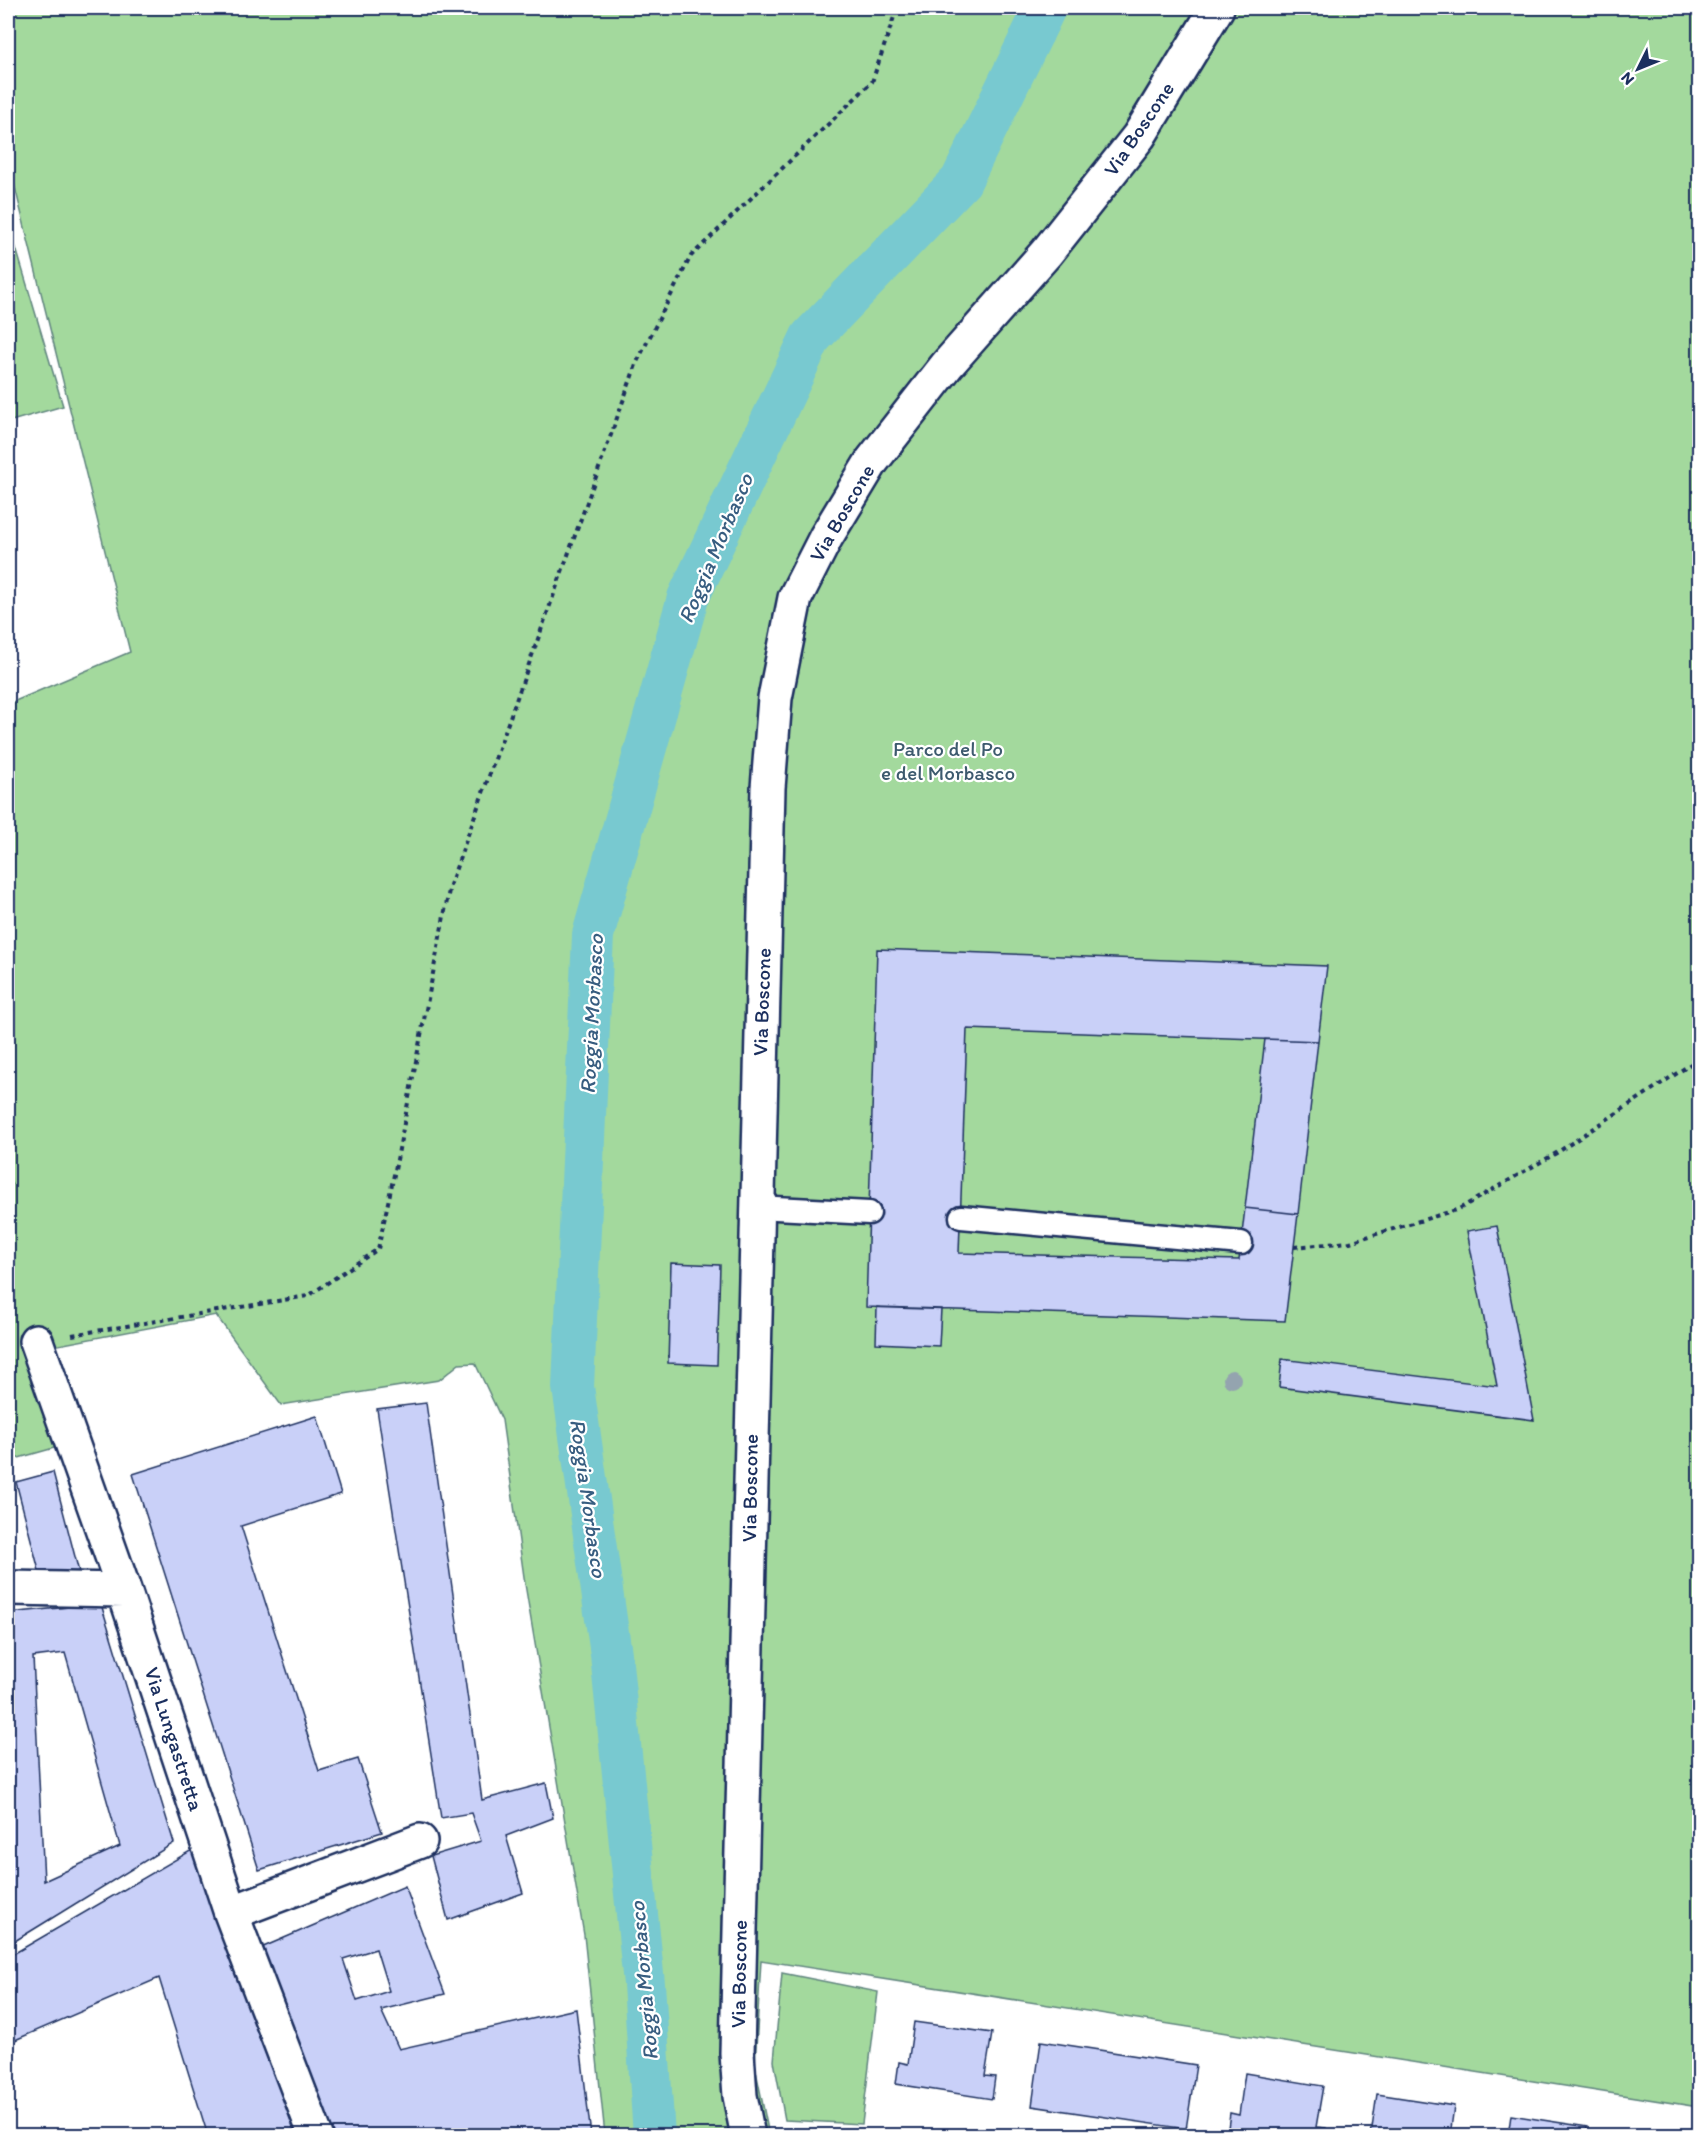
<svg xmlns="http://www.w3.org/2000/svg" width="1707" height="2143" viewBox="0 0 1707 2143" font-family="Itim,sans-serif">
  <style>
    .green { fill: #a3d99d; stroke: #5f847e; stroke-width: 1.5 }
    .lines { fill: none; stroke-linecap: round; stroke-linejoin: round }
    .canal { stroke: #78c9d0; stroke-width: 42 }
    .building { fill: #c9d0f8; stroke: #1b2f5e; stroke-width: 1.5; fill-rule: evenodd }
    .service-casing { stroke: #1b2f5e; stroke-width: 27 }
    .minor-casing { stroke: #1b2f5e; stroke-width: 38 }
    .path { stroke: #1b2f5e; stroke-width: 4; stroke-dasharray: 4.5 4.5; stroke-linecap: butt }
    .service { stroke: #fff; stroke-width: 22 }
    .minor { stroke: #fff; stroke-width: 33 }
    .tree { fill: #94a4af }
    .labels { text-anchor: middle; stroke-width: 4.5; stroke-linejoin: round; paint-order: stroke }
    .street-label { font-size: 21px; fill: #1b2f5e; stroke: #fff }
    .park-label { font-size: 21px; fill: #3d5a6e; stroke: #fff }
    .water-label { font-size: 22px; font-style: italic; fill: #375d80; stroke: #fff }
  </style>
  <rect width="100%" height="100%" fill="#fff"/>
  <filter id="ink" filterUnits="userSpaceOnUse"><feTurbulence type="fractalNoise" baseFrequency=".0167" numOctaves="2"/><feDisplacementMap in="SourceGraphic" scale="12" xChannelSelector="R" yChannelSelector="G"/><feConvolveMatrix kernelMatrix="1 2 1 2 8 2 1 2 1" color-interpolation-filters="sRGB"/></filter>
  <g filter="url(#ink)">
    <!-- green -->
    <path class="green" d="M8,8h1691v2099l-938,-147 -6,106 14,69h-164l-21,-200 -59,-351 -23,-164 -27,-57 -16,1 -20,16 -158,25 -65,-90 -163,31 33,93 -78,22v-275l4,-1 -4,-16v-465l122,-52 -122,-493z
      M8,221l55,185 -55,16z
      M782,1973l96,19 -16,132 -77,-4 -11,-59z"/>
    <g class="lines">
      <!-- canal -->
      <path class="canal" d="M654,2136l-10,-152 -33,-330 -38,-267 20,-452 95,-337 123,-261 150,-156 84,-173"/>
    </g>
    <!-- building -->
    <path class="building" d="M877,949l450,17 -9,75 -351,-12 -8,224 280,7 6,-52 53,6 -13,107 -419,-14z
      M1265,1039l53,2 -20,173 -53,-6z
      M1497,1226l37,194 -255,-33 3,-28 215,27 -30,-155z
      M671,1263l49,2 -3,100 -49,-2z
      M877,1307l64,2 -2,37 -63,-3z
      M426,1403l56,397 64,-17 7,35 -47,18 17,57 -75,27 -17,-64 50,-15 -10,-28 -30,5 -64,-409z
      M317,1416l24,78 -100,32 78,245 39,-12 24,73 -123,38 -126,-396z
      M53,1472l27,104 -37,10 -27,-104z
      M101,1604l73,239 -164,101 -2,-6v-325zM65,1653l55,193 -76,35 -11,-224z
      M197,1847l110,289h-99l-49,-158 -151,65v-86z
      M405,1886l40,108 -64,16 18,39 177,-40 15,127h-259l-71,-188zM376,1949l13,42 -32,10 -14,-42z
      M914,2022l78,11 -7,43 10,1 -3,22 -96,-15 3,-22 9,2z
      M1041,2041l155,24 -10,64 -154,-23z
      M1245,2073l78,13 -7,41 10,1 -1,8h-98l3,-23 9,2z
      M1377,2094l77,12 -4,30h-88l9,-1z
      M1511,2115l76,12 -1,9h-78z"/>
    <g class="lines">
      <!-- service casing -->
      <g class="service-casing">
        <path id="service" d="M757,1207l112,6
          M961,1217l280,26"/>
      </g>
      <!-- minor casing -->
      <g class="minor-casing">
        <path id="minor" d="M36,1341l88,249 107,323 85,223
          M8,1588l116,2
          M231,1913l189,-72
          M748,2136l-8,-40 -3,-43 31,-1265 7,-90 20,-100 31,-61 46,-76 75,-96 100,-113 92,-116 78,-128"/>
      </g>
      <!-- path -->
      <path class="path" d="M1294,1247l56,-5 109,-33 99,-57 142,-94
        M72,1335l236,-39 70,-47 17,-79 55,-285 187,-523 54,-106 181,-174 25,-74"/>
      <!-- service -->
      <use href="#service" class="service"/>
      <!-- minor -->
      <use href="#minor" class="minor"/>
    </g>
    <!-- trees -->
    <circle class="tree" cx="1232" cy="1379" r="9"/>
  </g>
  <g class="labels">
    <!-- street labels -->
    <g class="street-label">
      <text transform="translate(1139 129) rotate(-56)" y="7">Via Boscone</text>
      <text transform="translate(842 513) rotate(-60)" y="7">Via Boscone</text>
      <text transform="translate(762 1002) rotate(-88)" y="7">Via Boscone</text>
      <text transform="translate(750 1488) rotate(-89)" y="7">Via Boscone</text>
      <text transform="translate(174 1739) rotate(72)" y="7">Via Lungastretta</text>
      <text transform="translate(739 1974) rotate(-89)" y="7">Via Boscone</text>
    </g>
    <!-- park labels -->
    <g class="park-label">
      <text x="948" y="756">Parco del Po<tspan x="948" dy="24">e del Morbasco</tspan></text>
    </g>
    <!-- water labels -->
    <g class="water-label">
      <text transform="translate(715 548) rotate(-67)" y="8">Roggia Morbasco</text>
      <text transform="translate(591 1014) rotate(-87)" y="8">Roggia Morbasco</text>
      <text transform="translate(589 1498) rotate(82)" y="8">Roggia Morbasco</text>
      <text transform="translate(643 1981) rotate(-95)" y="8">Roggia Morbasco</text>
    </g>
  </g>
  <!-- margin -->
  <rect width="1707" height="2143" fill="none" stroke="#fff" stroke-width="30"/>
  <rect x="15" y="15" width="1677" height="2113" fill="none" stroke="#1b2f5e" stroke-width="2" filter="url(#ink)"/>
  <!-- north arrow -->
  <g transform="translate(1638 69) rotate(227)" stroke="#ffffff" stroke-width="4.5" paint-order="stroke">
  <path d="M0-4.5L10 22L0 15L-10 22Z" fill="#1b2f5e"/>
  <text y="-9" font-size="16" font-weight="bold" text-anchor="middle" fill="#1b2f5e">N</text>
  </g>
</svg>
